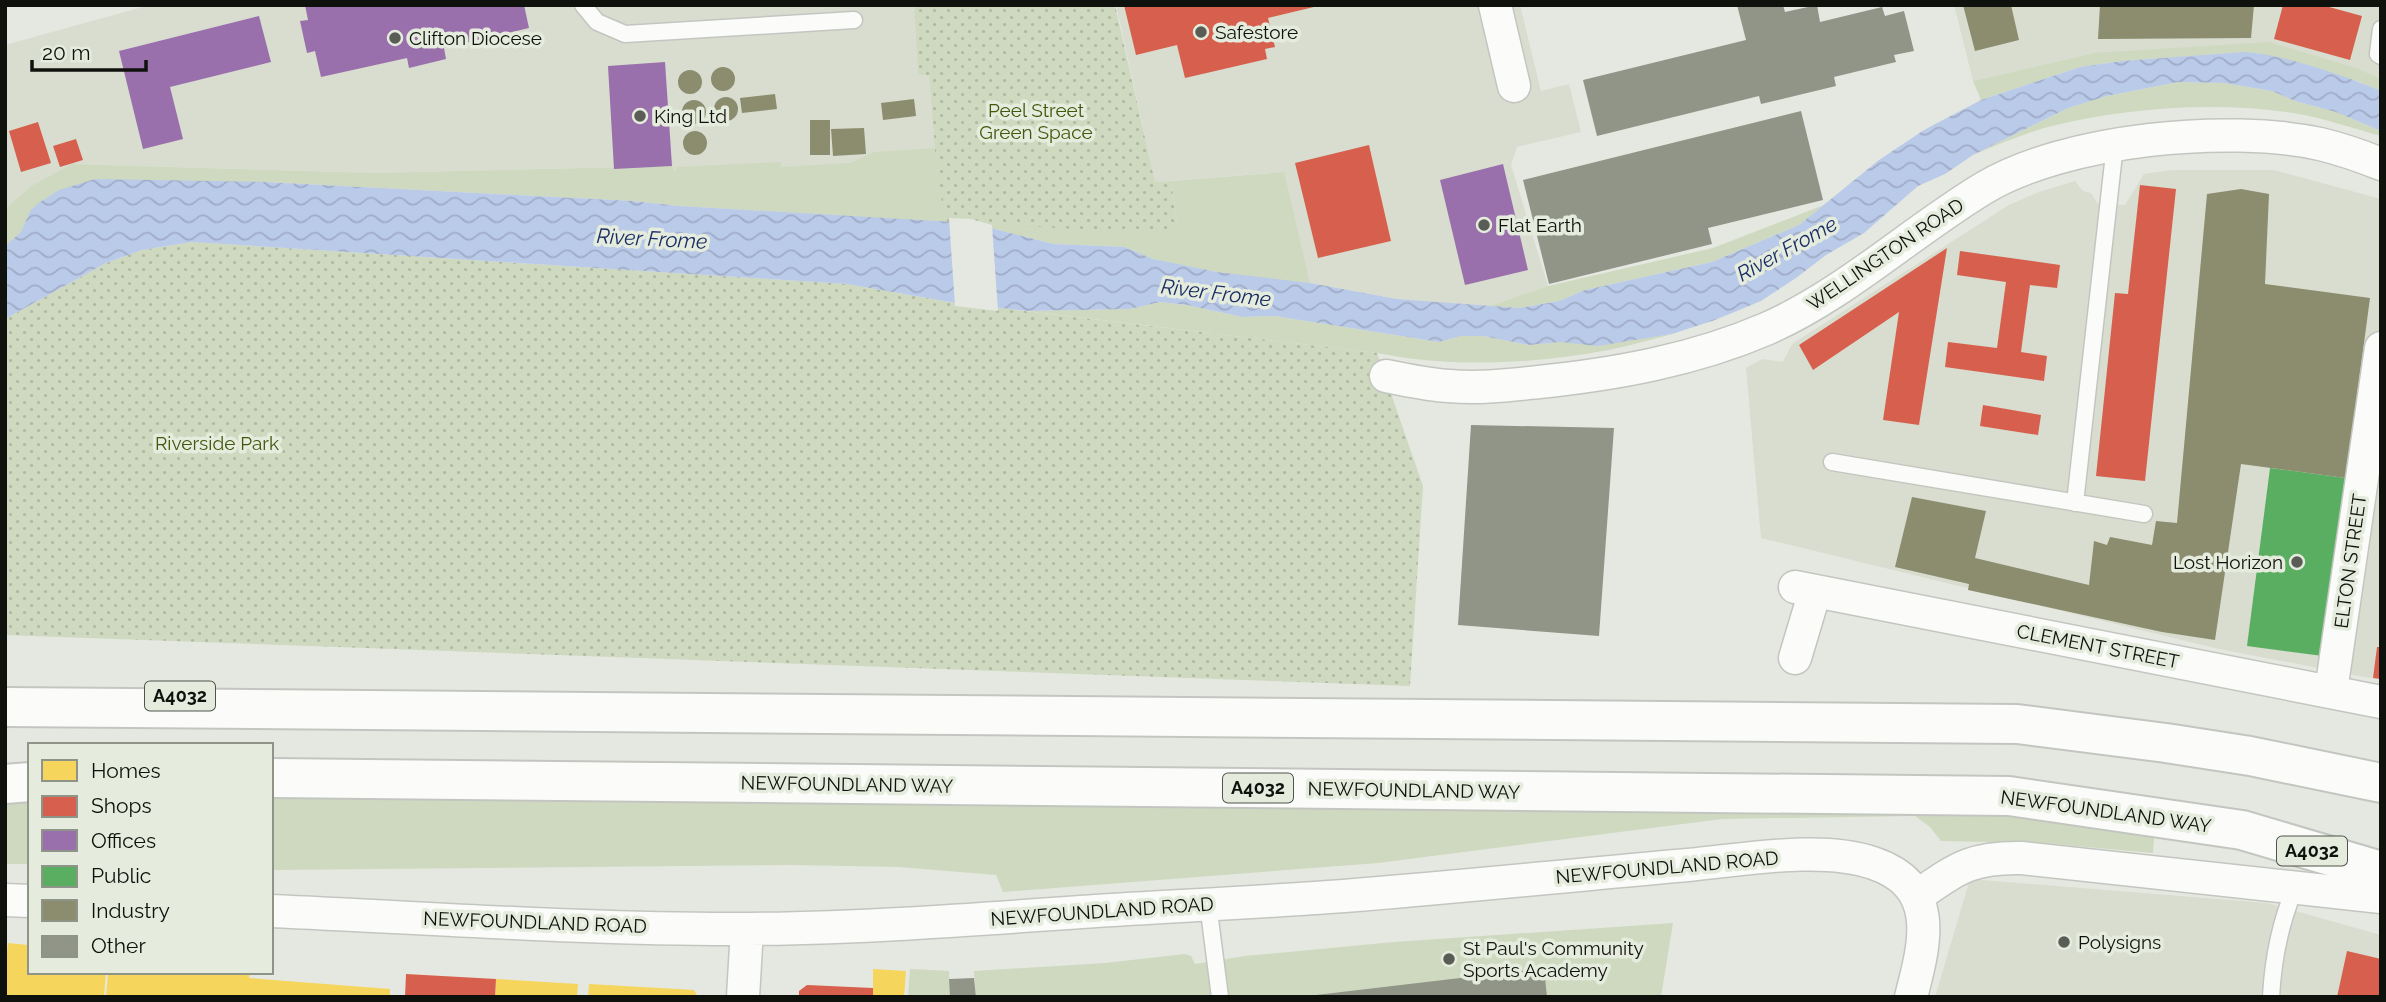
<svg xmlns="http://www.w3.org/2000/svg" width="2386" height="1002" viewBox="0 0 2386 1002" font-family="Raleway,sans-serif">
  <style>
    .built { fill: #d8ddcf }
    .grass { fill: #ced9c0 }
    .park { fill: url(#park-dots) }
    .water { fill: url(#water-waves) }
    .pier { fill: #e5e8e0 }
    .homes { fill: #f6d55c }
    .shops { fill: #d6604d }
    .offices { fill: #9970ab }
    .public { fill: #5aae61 }
    .industry { fill: #8c8c6e }
    .building { fill: #909588 }
    .lines { fill: none; stroke-linecap: round; stroke-linejoin: round }
    .lane-casing { stroke: #c3c6c0; stroke-width: 19 }
    .street-casing { stroke: #c3c6c0; stroke-width: 35 }
    .highway-casing { stroke: #c3c6c0; stroke-width: 42 }
    .lane { stroke: #fbfcfa; stroke-width: 16 }
    .street { stroke: #fbfcfa; stroke-width: 32 }
    .highway { stroke: #fbfcfa; stroke-width: 38 }
    .poi-dot { fill: #5a5c56; stroke: #e5ecdd; stroke-width: 2.5 }
    .labels { text-anchor: middle; stroke-width: 7; stroke-linejoin: round; paint-order: stroke }
    .shield { fill: #e5ecdd; stroke: #4f534b; stroke-width: 2 }
    .shield-label { font-size: 18px; font-weight: bold; fill: #0f110c }
    .poi-label { font-size: 19px; fill: #0f110c; stroke: #e5ecdd; text-anchor: start }
    .park-label { font-size: 19px; fill: #40590d; stroke: #e5ecdd }
    .street-label { font-size: 19px; fill: #0f110c; stroke: #e5ecdd }
    .water-label { font-size: 21px; font-style: italic; fill: #182d65; stroke: #e5ecdd }
  </style>
  <defs>
    <pattern id="park-dots" width="8" height="8" patternUnits="userSpaceOnUse" patternTransform="scale(1.75)"><rect width="8" height="8" fill="#ced9c0"/><path d="M2 2h.1M6 6h.1" fill="none" stroke="#b0b9a4" stroke-width="1.8" stroke-linecap="round"/></pattern>
    <pattern id="water-waves" width="16" height="10" patternUnits="userSpaceOnUse" patternTransform="scale(1.75)"><rect width="16" height="10" fill="#bacae9"/><path d="M0 5q4-4 8 0t8 0" fill="none" stroke="#9facc7"/></pattern>
  </defs>
  <rect width="100%" height="100%" fill="#e5e8e0"/>
  <!-- built -->
  <path class="built" d="M150,5h764l4,70h11l7,88 9,59 -266,-16 -8,-40 -296,7 -302,-9 -42,22 -26,23v-164z
    M1116,5h404l21,86 28,-7 12,48 -64,15 -6,18 37,121 -61,21 -90,-8 -87,-16 -27,-111 -128,10z
    M1954,5h427v74l-22,-10 -265,-16 -121,28z
    M2172,170h102l107,29v481l-162,-31 -458,-111 -15,-170 16,-9 21,3 9,-18 217,-139 27,-12 39,-12 8,10 8,2 6,10 28,2 19,-31z
    M1970,879l297,24 114,32v62h-131l-2,-3 -4,3h-309z"/>
  <!-- grass -->
  <path class="grass" d="M2269,42l90,27 22,10v12l-24,-10 -47,-14 -54,-14 -13,-1 -121,9 -42,6 -99,33 -8,-19 121,-28z
    M2178,82l46,1 48,8 23,10 41,11 45,19v5c-29,-8 -58,-18 -88,-23 -77,-12 -170,-5 -245,14 -25,7 -51,18 -75,28l95,-47 39,-12z
    M935,148l10,74 -266,-16 -46,-5 -368,-19 -235,29 -9,21 -16,14v-37l26,-23 41,-22 303,9 297,-7 3,6 2,-5 104,-5v5l69,-4 24,-11z
    M1284,172l26,111 -49,-4 -67,-11 -41,-9 -28,-12 -71,-3 -83,-21 207,5 -7,-47z
    M1824,205l-25,20 -87,37 -127,28 -26,11 -40,7 -32,-1 61,-21 165,-38z
    M1160,302l27,3 55,12 33,-1 164,26 22,-6h22l46,9 32,-3 43,2 68,-10c-23,6 -46,13 -69,17 -73,13 -153,17 -226,2l-350,-42 103,-2z
    M271,795l1665,13 102,9 116,21 -1,15 -110,-10 -102,-2 -11,-14 -15,-11 -193,3 -344,44 -375,29 -7,-17 -97,-8 -107,-2 -521,5z
    M30,802v62h-25v-61z
    M1673,923l-12,74h-685l-2,-26 131,-8 80,-9 6,2 4,8 50,-8 149,-14z
    M910,969l39,2 1,26h-42z"/>
  <!-- park -->
  <path class="park" d="M914,5h201l40,177 16,-1 7,47 -28,5 -205,-11 -9,-59 -7,-88h-11z
    M192,242l655,42 103,18 427,51 46,133 -13,200 -1405,-51v-316l101,-56 36,-13z"/>
  <!-- water -->
  <path class="water" d="M2243,52c36,1 103,24 138,39v40l-45,-19 -41,-11 -23,-10 -48,-8 -46,-1 -71,14 -39,12 -95,47 -28,19 -27,12 -54,47 -38,22 -30,23 -35,23 -46,19 -43,14 -75,12 -36,-4 -32,3 -46,-9h-22l-22,6 -164,-26 -33,1 -55,-12 -27,-3 -30,7 -103,2 -77,-9 -103,-18 -655,-42 -50,8 -36,13 -101,56v-73l16,-14 9,-21 10,-9 19,-12 36,-11 170,3 368,19 46,5 292,17 83,21 71,3 28,12 64,13 93,11 87,16 122,9 40,-7 26,-11 127,-28 87,-37 80,-65 45,-30 57,-30 99,-33 42,-6z"/>
  <!-- pier -->
  <path class="pier" d="M949,218l22,1 21,6 6,86 -43,-5z"/>
  <!-- homes -->
  <path class="homes" d="M8,943l20,2 2,27h76l-2,25h-99v-43h2z
    M873,969l33,2 -2,26h-31z
    M108,972h142l-1,6 141,11v8h-284z
    M496,979l82,5 -1,13h-82z
    M589,984l105,6 4,7h-110z"/>
  <!-- shops -->
  <path class="shops" d="M1124,5h194v1l-50,12 7,29 -10,2 2,10 -82,19 -8,-33 -41,10z
    M2283,5h39l40,11 -12,44 -76,-21z
    M38,122l13,41 -30,9 -12,-41z
    M76,139l7,21 -23,7 -7,-21z
    M1369,145l22,96 -73,17 -23,-95z
    M2140,185l36,4 -31,292 -49,-5 19,-183 13,1z
    M1947,248l-28,177 -36,-5 16,-108 -86,58 -14,-25z
    M1960,251l100,14 -3,23 -27,-3 -9,67 26,4 -3,25 -99,-14 3,-25 49,6 9,-66 -49,-7z
    M1983,405l58,10 -3,20 -58,-9z
    M2377,647h4v32l-8,-1z
    M2347,951l34,8v38h-44z
    M406,974l90,5 -1,18h-90z
    M807,985l66,3v9h-74v-6z"/>
  <!-- offices -->
  <path class="offices" d="M305,5h219l5,23 -85,20 2,11 -37,9 -2,-10 -86,19 -6,-26 -8,2 -7,-32 8,-1z
    M259,16l12,46 -101,25 13,52 -40,10 -24,-98z
    M665,62l7,104 -58,3 -6,-103z
    M1503,164l25,106 -63,15 -25,-105z"/>
  <!-- public -->
  <path class="public" d="M2270,468l76,10 -23,178 -76,-10z"/>
  <!-- industry -->
  <path class="industry" d="M1963,5h48l8,35 -44,11z
    M2100,5h154l-3,33 -153,1z
    M711 79a12 12 0 1 1 24 0a12 12 0 1 1-24 0Z
    M678 82a12 12 0 1 1 24 0a12 12 0 1 1-24 0Z
    M775,94l2,15 -35,4 -2,-15z
    M714 109a12 12 0 1 1 24 0a12 12 0 1 1-24 0Z
    M914,99l2,17 -33,4 -2,-17z
    M682 112a12 12 0 1 1 24 0a12 12 0 1 1-24 0Z
    M810,120h20v35h-20z
    M864,128l2,26 -33,2 -2,-27z
    M683 143a12 12 0 1 1 24 0a12 12 0 1 1-24 0Z
    M2241,189l28,5 -4,90 105,14 -24,180 -105,-14 -26,176 -53,-8 -194,-42 1,-6 -74,-17 17,-70 74,14 -11,47 114,27 5,-44 13,4 3,-8 42,8 4,-24 21,2 30,-329z"/>
  <!-- building -->
  <path class="building" d="M1737,5h46l2,7 32,-7 3,17 62,-15 3,9 19,-5 10,40 -20,4 2,7 -62,15 2,9 -75,18 -2,-8 -162,40 -14,-56 163,-40z
    M1801,111l22,89 -115,28 4,16 -163,40 -26,-104z
    M1471,425l143,3 -15,208 -141,-11z
    M1544,968l3,29h-231v-2z
    M974,978l2,19h-26l-1,-18z"/>
  <g class="lines">
    <!-- lane casing -->
    <g class="lane-casing">
      <path id="lane" d="M583,5l14,17 28,12 229,-14
        M2381,29l-3,25 3,2
        M1832,462l312,52
        M2075,503l40,-358
        M1208,904l12,93
        M2271,997c2,-38 9,-74 24,-109"/>
    </g>
    <!-- street casing -->
    <g class="street-casing">
      <path id="street" d="M1495,5l19,81
        M1386,376c21,4 42,9 63,10 30,3 61,-1 90,-4 77,-8 155,-22 227,-53 78,-34 145,-97 218,-141 82,-49 244,-64 336,-44 21,5 41,12 61,20
        M1795,587l586,115
        M1795,658l20,-67
        M2331,691l50,-343
        M1917,896c41,-28 54,-39 105,-38l359,39
        M5,900l25,1
        M271,911c160,7 320,19 479,18 115,-1 231,-10 346,-18 82,-5 165,-9 248,-15 115,-9 229,-21 344,-31 55,-5 133,-20 185,-2 68,23 52,80 38,134
        M743,997l4,-68"/>
    </g>
    <!-- highway casing -->
    <g class="highway-casing">
      <path id="highway" d="M5,707l2012,17 149,19 84,13 131,27
        M271,778l1738,18 233,34 139,41
        M5,784l25,-2"/>
    </g>
    <!-- lane -->
    <use href="#lane" class="lane"/>
    <!-- street -->
    <use href="#street" class="street"/>
    <!-- highway -->
    <use href="#highway" class="highway"/>
  </g>
  <!-- markers -->
  <g class="poi-dot">
    <circle cx="1201" cy="32" r="7"/>
    <circle cx="395" cy="38" r="7"/>
    <circle cx="640" cy="116" r="7"/>
    <circle cx="1484" cy="225" r="7"/>
    <circle cx="2297" cy="562" r="7"/>
    <circle cx="2064" cy="942" r="7"/>
    <circle cx="1449" cy="959" r="7"/>
  </g>
  <g class="labels">
    <!-- shield labels -->
    <g class="shield">
      <rect x="145" y="681.5" width="70" height="29" rx="5"/>
      <rect x="1223" y="773.5" width="70" height="29" rx="5"/>
      <rect x="2277" y="836.5" width="70" height="29" rx="5"/>
    </g>
    <g class="shield-label">
      <text x="180" y="702">A4032</text>
      <text x="1258" y="794">A4032</text>
      <text x="2312" y="857">A4032</text>
    </g>
    <!-- poi labels -->
    <g class="poi-label">
      <text x="1215" y="39">Safestore</text>
      <text x="409" y="45">Clifton Diocese</text>
      <text x="654" y="123">King Ltd</text>
      <text x="1498" y="232">Flat Earth</text>
      <text x="2283" y="569" text-anchor="end">Lost Horizon</text>
      <text x="2078" y="949">Polysigns</text>
      <text x="1463" y="955">St Paul's Community<tspan x="1463" dy="22">Sports Academy</tspan></text>
    </g>
    <!-- park labels -->
    <g class="park-label">
      <text x="1036" y="117">Peel Street<tspan x="1036" dy="22">Green Space</tspan></text>
      <text x="217" y="450">Riverside Park</text>
    </g>
    <!-- street labels -->
    <g class="street-label">
      <text transform="translate(1885 254) rotate(-34)" y="7">WELLINGTON ROAD</text>
      <text transform="translate(2350 561) rotate(-82)" y="7">ELTON STREET</text>
      <text transform="translate(2098 646) rotate(11)" y="7">CLEMENT STREET</text>
      <text transform="translate(847 784) rotate(1)" y="7">NEWFOUNDLAND WAY</text>
      <text transform="translate(1414 790) rotate(1)" y="7">NEWFOUNDLAND WAY</text>
      <text transform="translate(2106 811) rotate(8)" y="7">NEWFOUNDLAND WAY</text>
      <text transform="translate(1667 867) rotate(-5)" y="7">NEWFOUNDLAND ROAD</text>
      <text transform="translate(1102 911) rotate(-4)" y="7">NEWFOUNDLAND ROAD</text>
      <text transform="translate(535 922) rotate(2)" y="7">NEWFOUNDLAND ROAD</text>
    </g>
    <!-- water labels -->
    <g class="water-label">
      <text transform="translate(652 239) rotate(3)" y="7">River Frome</text>
      <text transform="translate(1787 249) rotate(-29)" y="7">River Frome</text>
      <text transform="translate(1216 293) rotate(7)" y="7">River Frome</text>
    </g>
  </g>
  <!-- border -->
  <rect width="2386" height="1002" fill="none" stroke="#0f110c" stroke-width="14"/>
  <!-- legend -->
  <rect x="28" y="743" width="245" height="231" fill="#e5ecdd" stroke="#8f9489" stroke-width="2"/>
  <rect x="42" y="760" width="35" height="21" fill="#f6d55c" stroke="#8f9489" stroke-width="2"/>
  <text x="91" y="778" font-size="21" fill="#0f110c">Homes</text>
  <rect x="42" y="796" width="35" height="21" fill="#d6604d" stroke="#8f9489" stroke-width="2"/>
  <text x="91" y="813" font-size="21" fill="#0f110c">Shops</text>
  <rect x="42" y="830" width="35" height="21" fill="#9970ab" stroke="#8f9489" stroke-width="2"/>
  <text x="91" y="848" font-size="21" fill="#0f110c">Offices</text>
  <rect x="42" y="866" width="35" height="21" fill="#5aae61" stroke="#8f9489" stroke-width="2"/>
  <text x="91" y="883" font-size="21" fill="#0f110c">Public</text>
  <rect x="42" y="900" width="35" height="21" fill="#8c8c6e" stroke="#8f9489" stroke-width="2"/>
  <text x="91" y="918" font-size="21" fill="#0f110c">Industry</text>
  <rect x="42" y="936" width="35" height="21" fill="#909588" stroke="#8f9489" stroke-width="2"/>
  <text x="91" y="953" font-size="21" fill="#0f110c">Other</text>
  <!-- scale -->
  <path d="M32 60v10h114v-10" fill="none" stroke="#0f110c" stroke-width="3.5"/>
  <text x="42" y="60" font-size="21" fill="#0f110c" stroke="#e5ecdd" stroke-width="5" paint-order="stroke">20 m</text>
</svg>
